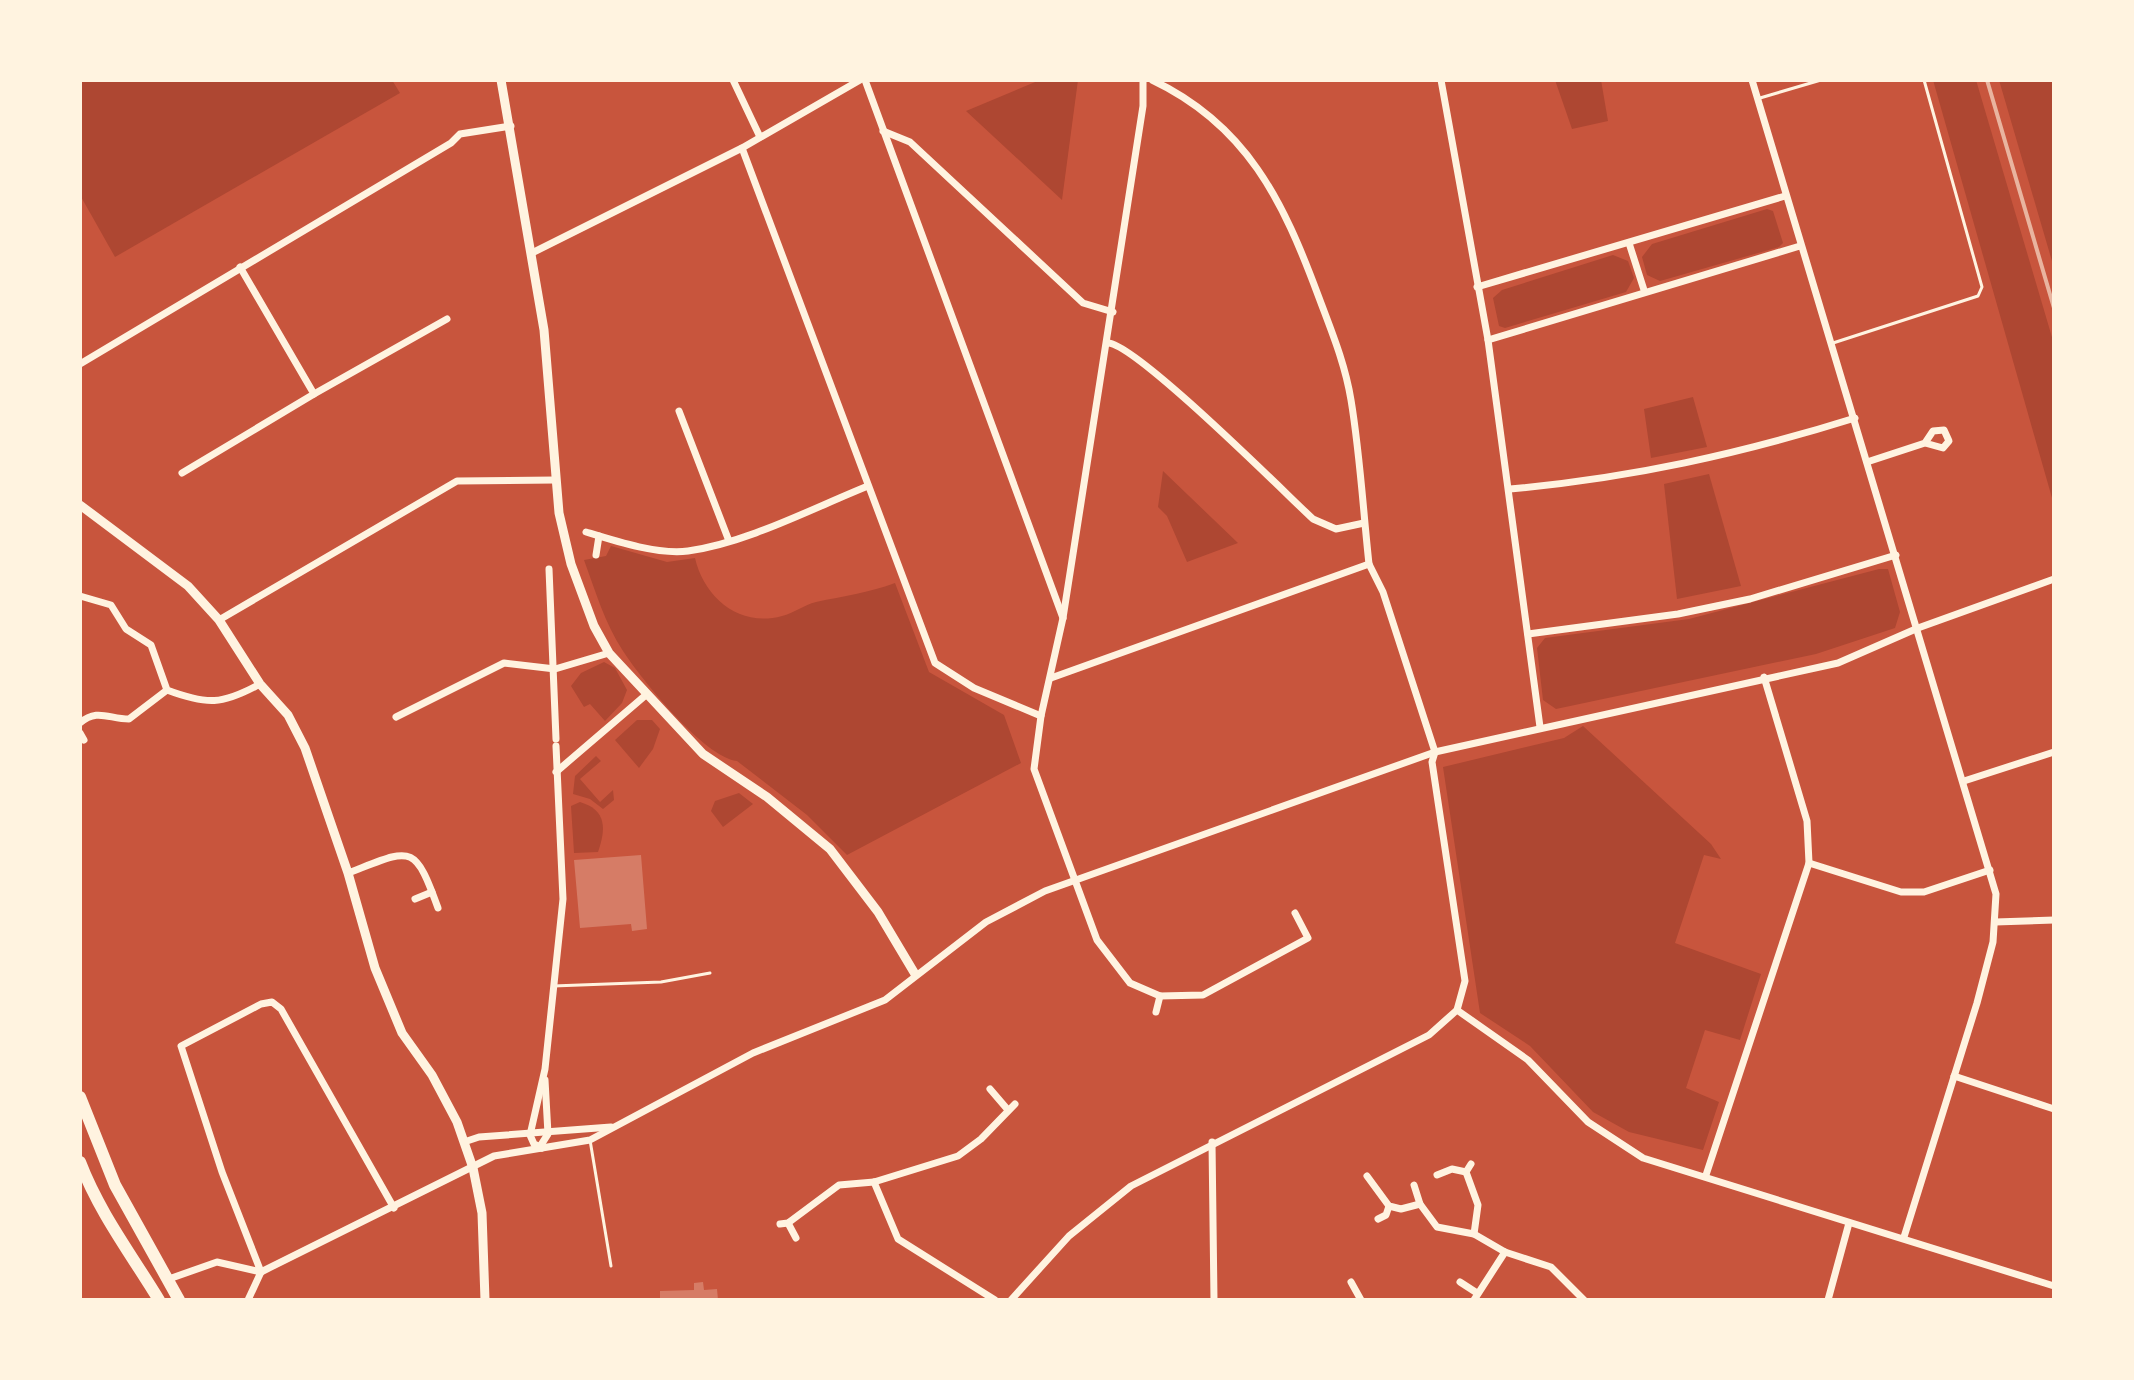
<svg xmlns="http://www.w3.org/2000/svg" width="2134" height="1380" font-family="'Asap Condensed',sans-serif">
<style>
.green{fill:#ae4732}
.building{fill:#d67c66}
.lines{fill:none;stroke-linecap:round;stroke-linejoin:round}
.service{stroke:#fff3e0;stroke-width:3}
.minor{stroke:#fff3e0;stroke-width:7}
.tertiary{stroke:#fff3e0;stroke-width:9}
.trunk{stroke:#fff3e0;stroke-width:12}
.rail{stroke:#e9b49f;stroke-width:4}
</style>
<rect width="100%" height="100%" fill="#c8553d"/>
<g class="green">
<polygon points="80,80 392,80 400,93 115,257 80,195"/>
<polygon points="1040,80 1078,80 1062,200 966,111"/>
<polygon points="1555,80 1601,80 1608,121 1572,129"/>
<polygon points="1933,80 1976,80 2054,344 2054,505"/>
<polygon points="1999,80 2054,80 2054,268"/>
<polygon points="1767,209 1773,211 1783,243 1779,247 1660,281 1647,275 1642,257 1652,244"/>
<polygon points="1613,255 1628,261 1634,278 1626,292 1505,328 1499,326 1493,298 1502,290"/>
<polygon points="1693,397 1707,447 1651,458 1644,409"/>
<polygon points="1163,471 1238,543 1187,562 1167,516 1158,507"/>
<polygon points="1709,474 1741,586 1677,599 1664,484"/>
<path d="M611,546L667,562L695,558C704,597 739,628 782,616C794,613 804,605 816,602C844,596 868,593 895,583L929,672L1004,715L1021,763L847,855L807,815L737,761C704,757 642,680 623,651C605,624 595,590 584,560L606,556Z"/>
<polygon points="1879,569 1888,569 1900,612 1895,628 1816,654 1556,709 1543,700 1537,648 1545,638 1689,619"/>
<polygon points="604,662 615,668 627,690 622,703 605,721 590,704 584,707 571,686 581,673"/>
<polygon points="637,720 652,720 660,729 653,749 639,768 615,740"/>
<polygon points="1583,726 1711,844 1721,859 1704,855 1675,943 1761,974 1740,1040 1705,1030 1686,1088 1719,1102 1703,1150 1629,1132 1593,1112 1530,1046 1480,1013 1443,767 1564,738"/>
<polygon points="596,756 601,761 580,779 600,802 613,790 614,800 603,809 590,799 573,794 575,776"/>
<polygon points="739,793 753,804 723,827 711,811 715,801"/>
<path d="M580,802C607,810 606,829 598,852L574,853L571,806Z"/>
</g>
<g class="building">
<polygon points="641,855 647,929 632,931 631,924 580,928 574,860"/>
<polygon points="703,1282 704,1290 717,1289 718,1300 660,1300 660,1291 694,1290 694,1283"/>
</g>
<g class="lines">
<g class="service">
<polyline points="1760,98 1821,80"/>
<polyline points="1833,343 1978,296 1982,287 1924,80"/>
<polyline points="553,986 661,982 710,973"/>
<polyline points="590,1140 611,1266"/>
</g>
<g class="minor">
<polyline points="733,80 760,137"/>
<polyline points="865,80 1063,618"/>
<polyline points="1143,80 1143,106 1063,618 1041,716 1034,769 1097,940 1130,983 1160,996 1203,995 1308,938 1295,913"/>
<polyline points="1441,80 1488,340 1540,727"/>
<polyline points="1752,80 1996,894 1993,942 1977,1003 1904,1237"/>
<polyline points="883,131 910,142 1083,303 1113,312"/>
<polyline points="742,148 935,663 974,688 1041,716"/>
<polyline points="1629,243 1644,290"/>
<polyline points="532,253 742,148 860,80"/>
<polyline points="1477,287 1785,196"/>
<polyline points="1488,340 1800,246"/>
<path d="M1108,343C1136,344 1283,491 1313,519L1336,529L1364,523"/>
<polyline points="80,364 451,143 460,134 511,126"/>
<polyline points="314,394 447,319"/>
<polyline points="679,411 729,541"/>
<polyline points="1867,462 1925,443 1933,431 1944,430 1949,441 1943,448 1925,443"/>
<polyline points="182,473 314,394 240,267"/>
<path d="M1510,489C1631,478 1740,454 1855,418"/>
<path d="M586,532C615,541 658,555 688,551C747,543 813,508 868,486"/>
<polyline points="596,555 599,536"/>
<polyline points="549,569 556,739"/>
<path d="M80,596L111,605L126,629L151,645L167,690C207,705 222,705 260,684"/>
<polyline points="219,620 457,481 555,480"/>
<polyline points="1528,634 1678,614 1750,599 1896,555"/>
<polyline points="1051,678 1369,564"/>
<polyline points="396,717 504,663 555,669 609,653"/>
<path d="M80,723C97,708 109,719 129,719L167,690"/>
<polyline points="80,733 84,740"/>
<polyline points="556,772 647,694"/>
<polyline points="1964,781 2054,752"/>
<polyline points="1809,863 1901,892 1924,892 1990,870"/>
<path d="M348,873C411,849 414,841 438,908"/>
<polyline points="415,899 432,892"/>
<polyline points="1995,922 2054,920"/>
<polyline points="1457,1010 1528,1060 1588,1122 1643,1158 2054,1286"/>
<polyline points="1156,1012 1160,996"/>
<polyline points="1954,1076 2054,1109"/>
<polyline points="990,1089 1008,1110"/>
<polyline points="464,1142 479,1137 611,1127"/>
<polyline points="1212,1142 1214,1300"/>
<polyline points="539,1148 548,1134 545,1080"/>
<polyline points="542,1148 534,1144 530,1135 545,1069 563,899 556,746"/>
<polyline points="1471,1164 1466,1172 1478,1205 1474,1234"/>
<polyline points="1437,1175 1452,1169 1466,1172"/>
<polyline points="1706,1175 1809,863 1807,821 1764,677"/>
<polyline points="1367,1176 1389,1206 1401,1209 1420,1204"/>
<polyline points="874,1182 898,1239 995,1300"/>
<polyline points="1414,1185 1420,1204 1437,1227 1474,1234 1505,1252 1551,1267 1584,1300"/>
<polyline points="1378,1219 1386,1215 1389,1206"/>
<polyline points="788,1223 796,1238"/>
<polyline points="780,1224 788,1223 839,1185 874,1182 958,1156 981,1139 1015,1104"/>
<polyline points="261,1272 222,1172 181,1046 261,1004 272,1002 281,1009 394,1208"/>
<polyline points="166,1280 217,1262 261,1272"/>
<polyline points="1351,1282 1361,1300"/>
<polyline points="1460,1282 1477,1293"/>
<polyline points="248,1300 261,1272 494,1156 590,1140 753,1053 885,1000 986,922 1045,891 1435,752 1838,663 1918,628 2054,579"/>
<path d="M1011,1300L1069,1236L1131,1186L1429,1035L1457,1010L1465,981L1432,762L1435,752L1383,592L1369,564C1363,509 1360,454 1351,400C1345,363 1331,330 1318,295C1283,201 1247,125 1152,80"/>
<polyline points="1474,1300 1505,1252"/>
<polyline points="1828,1300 1849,1223"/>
</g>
<g class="tertiary">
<polyline points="501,80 544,330 559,513 571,564 594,626 609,653 703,754 767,797 830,849 878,912 915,974"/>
<polyline points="80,505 188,586 219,620 260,684 288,715 305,748 348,873 375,968 402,1033 432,1075 457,1122 473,1168 482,1213 485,1300"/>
</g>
<g class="trunk">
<polyline points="80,1097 115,1185 179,1300"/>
<path d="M80,1162C99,1212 131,1254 159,1300"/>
</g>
<polyline class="rail" points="1987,80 2054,308"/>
</g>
<rect width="2134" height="1380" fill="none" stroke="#fff3e0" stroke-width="164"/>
</svg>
